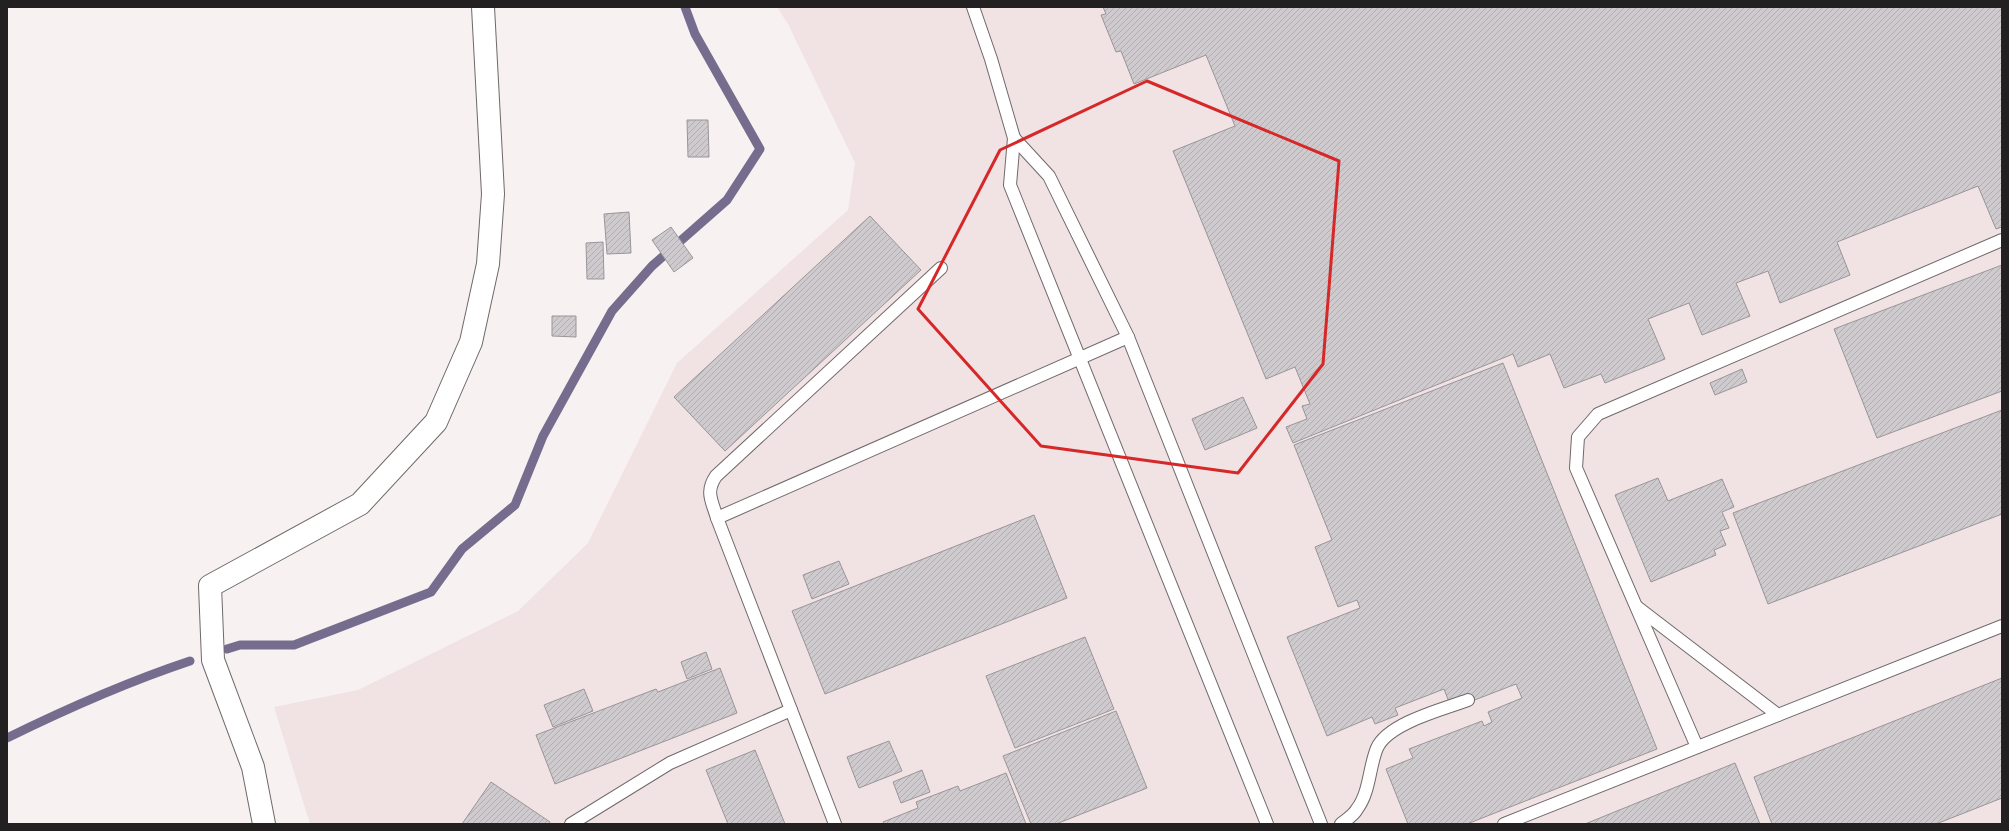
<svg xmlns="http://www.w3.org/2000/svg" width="2009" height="831" font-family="'Exo 2',sans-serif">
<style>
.built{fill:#f1e2e4}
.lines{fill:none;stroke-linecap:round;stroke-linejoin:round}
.stream{stroke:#766c8e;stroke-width:9}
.building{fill:url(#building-hatch);stroke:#999598}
.service-casing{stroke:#6f696a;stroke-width:14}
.minor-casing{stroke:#6f696a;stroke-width:24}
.service{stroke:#fff;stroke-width:12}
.minor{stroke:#fff;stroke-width:22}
.marked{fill:none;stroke:#d62828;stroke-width:3;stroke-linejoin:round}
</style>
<defs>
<pattern id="building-hatch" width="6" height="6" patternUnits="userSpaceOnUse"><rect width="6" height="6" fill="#cecacd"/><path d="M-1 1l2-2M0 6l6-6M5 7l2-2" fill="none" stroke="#b1adb0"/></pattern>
</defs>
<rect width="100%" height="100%" fill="#f8f1f2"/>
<polygon class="built" points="777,7 2002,7 2002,824 310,824 274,707 358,690 518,611 588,543 677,363 848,210 855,163 788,24"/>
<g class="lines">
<g class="stream">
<polyline points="227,649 240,645 294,645 431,592 462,549 515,505 543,436 612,311 652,266 727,200 760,149 695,34 685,7"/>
<path d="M7,738C66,709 127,682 190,661"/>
</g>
</g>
<g class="building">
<polygon points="1103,7 2002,7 2002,227 1996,229 1978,186 1837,242 1850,275 1780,303 1768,271 1736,283 1750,316 1702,335 1689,303 1648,319 1665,359 1605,383 1601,374 1564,388 1550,354 1518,367 1513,354 1293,443 1286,427 1307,419 1302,406 1310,404 1295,367 1266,379 1173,151 1235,126 1206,55 1134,84 1121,51 1116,52 1101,15 1106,14"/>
<polygon points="687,120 708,120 709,157 688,157"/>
<polygon points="629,212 631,253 607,254 604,214"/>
<polygon points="870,216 921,270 725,451 674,397"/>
<polygon points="671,227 693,258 674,272 652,240"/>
<polygon points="603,242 604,279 587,279 586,243"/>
<polygon points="2002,265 2002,391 1877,438 1834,329"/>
<polygon points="552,316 576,316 576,337 552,336"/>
<polygon points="1503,363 1657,749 1467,824 1408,824 1386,769 1413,758 1409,749 1482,721 1484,726 1492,722 1488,712 1522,698 1516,684 1472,701 1469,694 1449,702 1444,689 1395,708 1398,715 1375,724 1372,717 1327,736 1287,637 1360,608 1357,600 1338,607 1315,547 1332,540 1294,445"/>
<polygon points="1742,369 1747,382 1715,395 1710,383"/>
<polygon points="1243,397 1257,428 1205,450 1192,419"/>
<polygon points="2002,410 2002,514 1768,604 1733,513"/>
<polygon points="1658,478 1668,501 1722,479 1734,507 1722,512 1729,528 1720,531 1726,545 1714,550 1716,555 1651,582 1615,495"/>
<polygon points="1034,515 1067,598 825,694 792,611"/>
<polygon points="839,561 849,584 812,599 803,575"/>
<polygon points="1085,637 1114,709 1015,748 986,676"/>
<polygon points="706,652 712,669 687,679 681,662"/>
<polygon points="720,668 737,713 555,784 536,735 656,689 658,692"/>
<polygon points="2002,678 2002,798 1936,824 1772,824 1754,777"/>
<polygon points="584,689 593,711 553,727 544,705"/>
<polygon points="1116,711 1147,788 1056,824 1031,824 1003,756"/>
<polygon points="889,741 902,771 859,788 847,757"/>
<polygon points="755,750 785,824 728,824 706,770"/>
<polygon points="1735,763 1760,824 1585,824"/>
<polygon points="922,770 930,792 901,803 893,782"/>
<polygon points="1006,773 1026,824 884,824 883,822 918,808 916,802 958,786 960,791"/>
<polygon points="491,782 550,822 549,824 462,824"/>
</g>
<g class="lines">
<defs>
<g id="service">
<polyline points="973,7 991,59 1014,138 1010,185 1267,824"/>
<polyline points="1014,138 1049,176 1128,337 1321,824"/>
<polyline points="717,518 1128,337"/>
<polyline points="1637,607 1778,715"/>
<polyline points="1697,747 1576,468 1578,437 1598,414 2002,240"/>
<polyline points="571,824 670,763 791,710"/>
<path d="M835,824L717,518C712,501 705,492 716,476L941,268"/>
<path d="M1341,824C1346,820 1354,815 1357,809C1370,792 1369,767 1377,748C1388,723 1444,709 1468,700"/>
<polyline points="1504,824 2002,626"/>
</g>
<polyline id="minor" points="264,824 253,767 213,660 210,586 360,504 436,422 471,342 488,264 493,194 483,7"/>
</defs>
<use href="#service" class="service-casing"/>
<use href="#minor" class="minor-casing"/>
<use href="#service" class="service"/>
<use href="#minor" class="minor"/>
</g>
<path class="marked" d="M1147,81L1339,161L1323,364L1238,473L1041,446L918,309L1000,150Z"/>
<rect width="2009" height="831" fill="none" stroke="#222020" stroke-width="16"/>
</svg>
